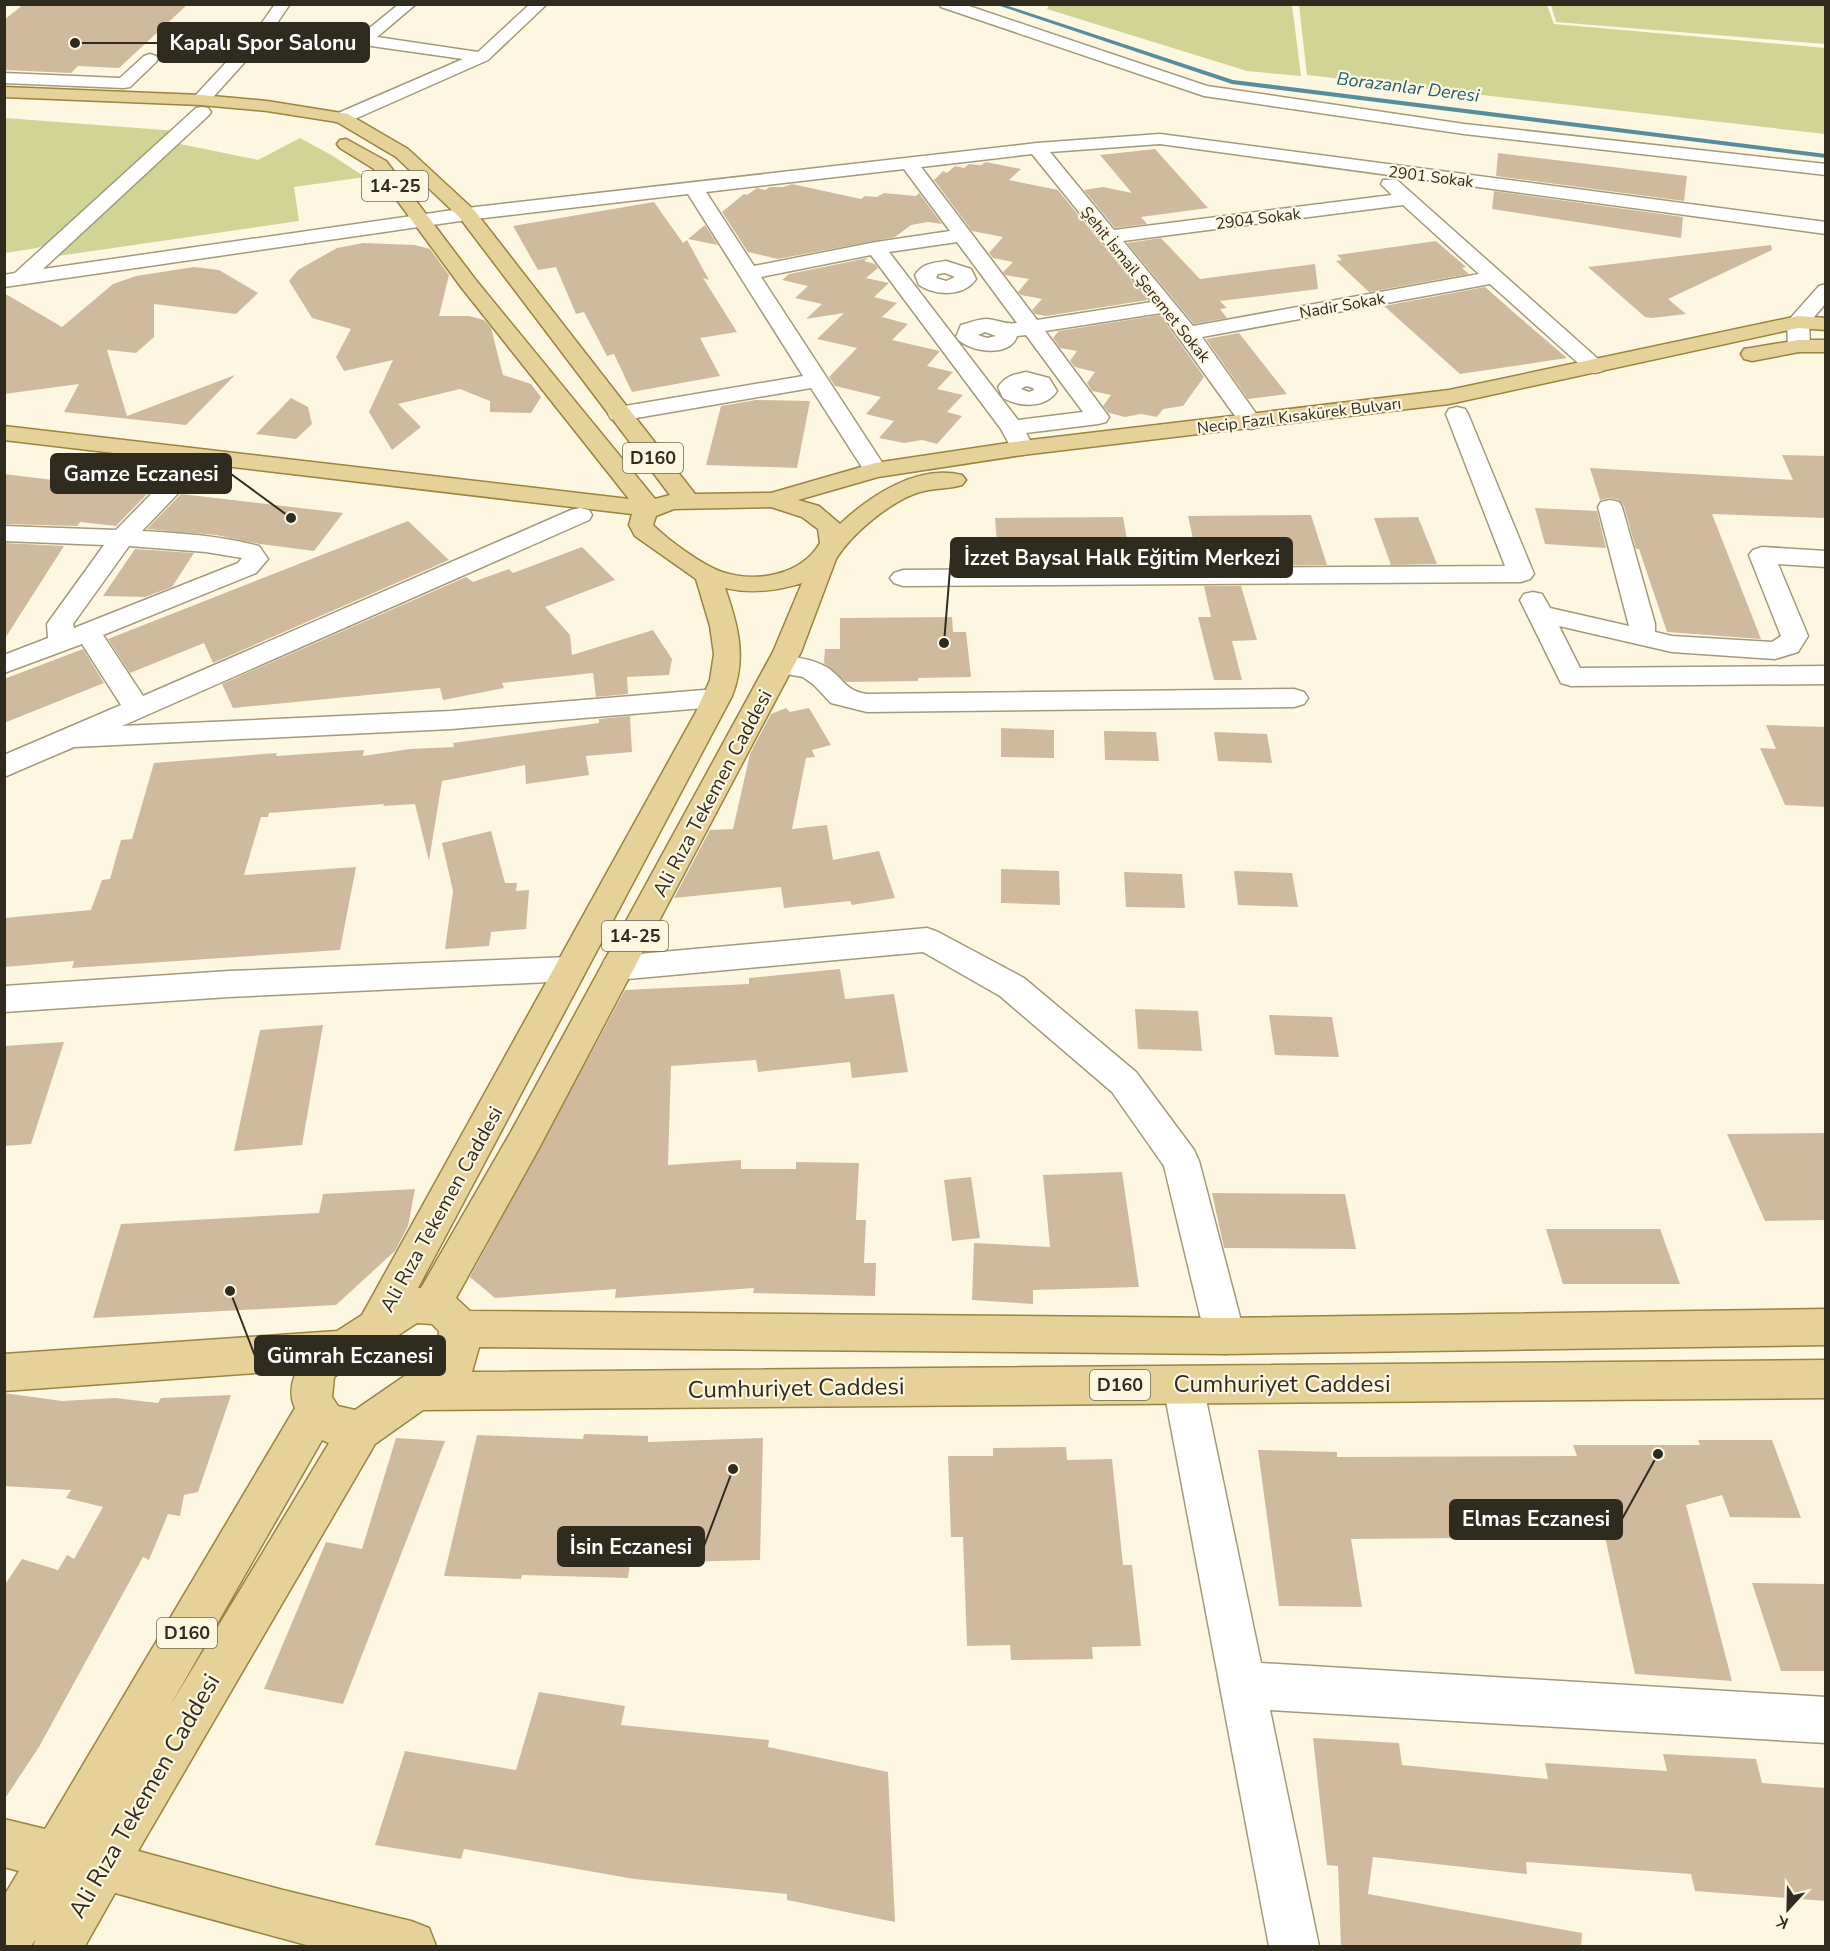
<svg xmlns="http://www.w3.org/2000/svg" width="1830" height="1951" font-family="'Nunito Sans',sans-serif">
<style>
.green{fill:#d0d494}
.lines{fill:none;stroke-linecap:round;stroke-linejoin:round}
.stream{fill:#588e9b;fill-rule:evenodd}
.building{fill:#d0ba9d}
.minor-casing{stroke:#a49a7a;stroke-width:3}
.major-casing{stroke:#9b8340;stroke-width:3}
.minor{fill:#fff;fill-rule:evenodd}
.major{fill:#e6d198;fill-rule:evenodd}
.labels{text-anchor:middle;stroke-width:4.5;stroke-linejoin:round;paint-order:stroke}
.far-street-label{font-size:16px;fill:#2f2b1e;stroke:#fdf7e2}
.far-water-label{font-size:18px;font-style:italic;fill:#1c5d6e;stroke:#fdf7e2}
.shield{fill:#fdf7e2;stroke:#6d6859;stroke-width:1.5}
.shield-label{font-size:18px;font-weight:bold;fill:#2f2b1e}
.street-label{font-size:20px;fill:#2f2b1e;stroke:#fdf7e2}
.near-street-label{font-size:24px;fill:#2f2b1e;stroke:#fdf7e2}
.leader{fill:none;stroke:#2f2b1e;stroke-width:2}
.callout-dot{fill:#2f2b1e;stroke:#fdf7e2;stroke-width:2}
.callout{fill:#2f2b1e;stroke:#2f2b1e;stroke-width:2}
.callout-label{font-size:21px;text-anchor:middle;font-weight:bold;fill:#fff}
</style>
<rect width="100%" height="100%" fill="#fdf7e2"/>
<g class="green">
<polygon points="1049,4 1292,5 1301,76 1247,71 1047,9"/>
<polygon points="1299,5 1547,5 1554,24 1825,48 1825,134 1307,75"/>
<polygon points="1551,5 1825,5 1825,44 1556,22"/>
<polygon points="5,118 177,131 52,242 37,248 5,253"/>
<polygon points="300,138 333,156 365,177 294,187 299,221 51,257 175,143 258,160"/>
</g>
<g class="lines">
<polygon class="stream" points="1002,4 1233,80 1826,154 1826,158 1232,84 994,4"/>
</g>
<g class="building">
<polygon points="24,4 188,4 119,68 78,66 71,73 4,70 4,20"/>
<polygon points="1155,149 1208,208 1141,217 1147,224 1115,228 1084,190 1103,187 1132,193 1100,155"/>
<polygon points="1498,153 1687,176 1684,201 1496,176"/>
<polygon points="986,162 1021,169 1009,180 1058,190 1148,300 1046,316 1035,314 1032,310 1042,299 1021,295 1018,292 1029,279 1005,275 1003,272 1013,262 993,258 989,253 1003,237 972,231 934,180 943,171 947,173 955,166 964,168 969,164 981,165"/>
<polygon points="792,184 861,199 865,196 877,197 884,193 916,196 919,193 942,224 928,222 911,225 895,237 778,259 748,252 722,212 744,194 747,195 757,188 765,190 770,187 783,187"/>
<polygon points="1494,191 1683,217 1681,238 1492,209"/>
<polygon points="654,202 683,243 687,240 709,280 703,278 737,332 700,338 720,376 632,392 614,354 607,356 584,312 576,314 556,267 538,270 513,226"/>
<polygon points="705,225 718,245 688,239"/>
<polygon points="1161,238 1200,279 1315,264 1318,289 1220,301 1227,308 1220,309 1227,318 1194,324 1127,243"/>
<polygon points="1436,241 1466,267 1462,268 1469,274 1369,292 1336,261 1342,260 1337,255"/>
<polygon points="363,243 415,245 430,249 449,275 439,316 469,316 484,320 491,328 503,375 531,384 541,397 531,413 490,412 490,401 460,389 398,404 421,427 392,450 369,412 393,360 344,371 336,357 351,329 312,318 289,281 298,270 337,248"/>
<polygon points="1771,245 1772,250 1668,299 1686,314 1652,318 1645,317 1588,267"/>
<polygon points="868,258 864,261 875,264 878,268 866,278 889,283 874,297 897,303 882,317 908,324 892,340 940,351 927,366 953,372 937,389 963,395 947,412 962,416 937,444 922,440 904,443 879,438 894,421 866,414 881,397 835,386 829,377 857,348 817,339 844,313 806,319 822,304 795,298 808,286 782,280 789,274"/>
<polygon points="194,267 219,270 258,293 236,314 154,304 154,337 136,353 107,350 127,416 235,375 186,425 64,412 79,384 4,394 4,293 62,327 113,284 136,276"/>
<polygon points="1485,287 1518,316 1567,358 1460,374 1384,306"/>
<polygon points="1160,315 1204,377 1183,406 1163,409 1157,417 1141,414 1125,417 1109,413 1103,406 1111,395 1092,391 1087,383 1095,372 1075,367 1070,361 1077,351 1060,348 1053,338 1059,331"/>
<polygon points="1239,333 1287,394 1248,399 1206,339"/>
<polygon points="291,398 308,407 312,424 296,439 256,434"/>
<polygon points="756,400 810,401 797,468 706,465 721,406"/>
<polygon points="1782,455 1826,456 1826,518 1712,514 1761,639 1667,632 1639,549 1636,549 1624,506 1619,500 1610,498 1600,500 1590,468 1793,480"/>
<polygon points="4,474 103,486 150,491 116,526 80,522 77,526 4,524"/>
<polygon points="181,494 343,513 314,551 260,544 216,535 147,529"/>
<polygon points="1535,508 1597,511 1606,548 1545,544"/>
<polygon points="1311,515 1327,565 1199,566 1188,516"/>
<polygon points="1123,517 1132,566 1095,566 1094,553 1049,555 1049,567 999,567 995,518"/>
<polygon points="1418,517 1437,564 1391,565 1374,518"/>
<polygon points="408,521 449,560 213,663 204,643 130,673 108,639"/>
<polygon points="4,543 64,546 4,640"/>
<polygon points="582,547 615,580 545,607 570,635 572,655 653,630 672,659 669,675 627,677 628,694 596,697 593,673 502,683 504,688 443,700 440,688 233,708 222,684 466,577 473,582 509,569 513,573"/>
<polygon points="135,549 194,553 172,587 145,597 103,596"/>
<polygon points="1204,586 1241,586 1257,640 1232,641 1242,680 1214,680 1198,617 1211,617"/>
<polygon points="952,617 953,632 966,632 971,677 918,678 918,681 846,682 824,663 825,649 840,649 840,618"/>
<polygon points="83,649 104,683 4,723 4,679"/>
<polygon points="786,708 790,712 809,708 831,745 812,750 815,757 806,758 792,829 827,825 833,860 879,851 895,898 852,905 850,901 784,908 781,887 674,898 710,830 733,829 750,754 771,714"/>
<polygon points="630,716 632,752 586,756 589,775 526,784 525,765 442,781 429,861 415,804 383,806 384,804 269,813 268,817 261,817 244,875 356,867 340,950 72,968 74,961 4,967 4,918 91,910 102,880 110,879 121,840 132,839 154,763 277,753 276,756 364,750 363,756 410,749 454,747 453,743 599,723 599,719"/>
<polygon points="1766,725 1826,727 1826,807 1785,805 1760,748 1776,749"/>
<polygon points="1001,728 1054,730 1054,758 1001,757"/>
<polygon points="1104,731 1156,732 1159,761 1105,760"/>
<polygon points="1214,732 1267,734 1272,763 1218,761"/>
<polygon points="491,831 505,883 517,883 516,891 529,890 526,929 491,932 489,946 445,949 453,891 442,843"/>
<polygon points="1001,869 1059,871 1060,905 1001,903"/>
<polygon points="1234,871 1292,873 1298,907 1238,905"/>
<polygon points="1124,872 1182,874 1185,908 1126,907"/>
<polygon points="840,969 845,999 894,994 908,1072 852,1078 850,1062 758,1072 756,1060 671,1066 668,1165 741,1160 741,1169 796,1169 796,1162 859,1163 856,1220 866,1220 864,1263 876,1263 875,1296 753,1293 754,1288 615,1298 616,1289 495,1298 470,1277 625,990 749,984 749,978"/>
<polygon points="1135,1009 1198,1011 1202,1051 1138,1049"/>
<polygon points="1269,1015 1332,1017 1339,1057 1275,1055"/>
<polygon points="323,1025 302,1145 234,1151 260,1030"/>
<polygon points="64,1042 31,1144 4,1146 4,1046"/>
<polygon points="1826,1133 1826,1220 1765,1221 1727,1134"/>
<polygon points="1122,1172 1139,1287 1033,1290 1033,1304 972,1300 974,1243 1050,1247 1043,1175"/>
<polygon points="971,1177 980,1238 952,1241 944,1180"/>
<polygon points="415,1189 408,1226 395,1251 336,1305 93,1318 121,1224 319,1213 323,1194"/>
<polygon points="1212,1193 1345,1194 1356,1249 1224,1248"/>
<polygon points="1546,1229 1660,1229 1680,1284 1563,1284"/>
<polygon points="4,1393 62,1401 115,1398 158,1403 161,1398 231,1395 198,1492 184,1495 180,1516 168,1514 149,1560 143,1557 39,1747 4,1800 4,1586 22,1559 58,1570 67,1555 74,1559 103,1507 66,1498 71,1490 4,1486"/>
<polygon points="584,1434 648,1436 648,1442 763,1438 760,1560 630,1563 628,1578 522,1575 521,1579 444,1576 477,1435 583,1439"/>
<polygon points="396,1438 445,1441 343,1704 264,1689 326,1542 362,1549"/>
<polygon points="1698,1440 1772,1440 1801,1518 1730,1517 1722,1495 1686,1505 1732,1681 1635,1674 1605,1537 1351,1539 1362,1607 1279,1606 1258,1450 1337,1452 1337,1457 1577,1456 1573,1445 1700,1445"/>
<polygon points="1066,1447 1067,1460 1112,1459 1123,1565 1132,1565 1141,1646 1092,1647 1093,1659 1011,1660 1010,1645 967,1646 963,1537 951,1537 948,1456 993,1456 993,1448"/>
<polygon points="1752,1583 1826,1584 1826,1671 1781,1671"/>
<polygon points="539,1692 625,1706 621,1725 769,1740 768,1747 888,1772 895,1922 787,1900 787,1894 634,1879 464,1849 461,1859 375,1845 405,1751 516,1770"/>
<polygon points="1313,1738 1399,1743 1402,1765 1548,1779 1545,1763 1667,1771 1663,1754 1756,1759 1762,1783 1826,1788 1826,1901 1695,1891 1691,1874 1526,1862 1527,1874 1373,1857 1368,1894 1582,1933 1581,1947 1341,1947 1338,1866 1327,1865"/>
</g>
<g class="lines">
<defs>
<g id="minor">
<polygon points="275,4 290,4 275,26 361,35 399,4 416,4 377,37 478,52 530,4 547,4 488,60 348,122 336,122 333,118 336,114 463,59 364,45 269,35 207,104 195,104 192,100 195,96 259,27"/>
<polygon points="939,4 963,4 1207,86 1464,124 1826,164 1826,175 1464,134 1204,96 941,7"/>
<polygon points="150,54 156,56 158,59 156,62 130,87 124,88 4,83 4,73 120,78 144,56"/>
<path d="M202,107L208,108L211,112L208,116L43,269L467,208L1037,143L1160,134L1826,222V234L1160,144L1050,152L1114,230L1392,195L1381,184L1383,180H1397L1606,366L1603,371L1595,373L1587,371L1490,284L1202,337L1262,422L1259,427L1251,429L1243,427L1161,313L1045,331L1109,417L1106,422L1098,424L1026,433L1034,448L1030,453L1022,455L1014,453L1001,429L871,255L761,277L887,470L883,475L875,477L867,475L811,388L619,421L611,419L608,414L611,409L619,407L803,376L688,194L467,220L4,287V275L15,273L196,108ZM1032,154L1152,302L1037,320L921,167ZM904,169L950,231L876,242L754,266L706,192ZM1403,205L1479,274L1193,326L1123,241ZM957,242L1017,323C1007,325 998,320 987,319C978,319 969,323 961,325L956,337C968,353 1011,358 1017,336L1026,335L1083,412L1018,420L889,252ZM985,332L996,336L987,338L978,335Z"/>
<path d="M946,261L971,269L976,279C964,297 936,296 919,285L915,275C923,263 933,263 946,261ZM945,273L955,277L946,281L936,278L938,274Z"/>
<polygon points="1826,284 1826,303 1809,323 1810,346 1807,351 1799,352 1791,351 1788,346 1787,322 1819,286"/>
<path d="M1026,372L1049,378L1057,391C1045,409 1020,407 1003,398L998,387C1006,376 1013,375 1026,372ZM1026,386L1033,388L1034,390L1029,392L1021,389Z"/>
<polygon points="1457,407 1465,409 1468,414 1534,574 1530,579 1521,582 903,586 894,583 890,578 894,573 903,570 1505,566 1446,414 1449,409"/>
<path d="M200,450L208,452L212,457L208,462L142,531C181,533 221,536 259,546L268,559L256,573L103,635L143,696L571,510L580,508L589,510L592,515L589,520L122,726L451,711L716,689L726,692L730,698L726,704L716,707L451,729L74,747L4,777V755L121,705L82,644L4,673V655L48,638L47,624L104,545L4,541V526L116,530L192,452ZM129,546L206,552L242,558L238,563L74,628L73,624Z"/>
<polygon points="1610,500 1619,502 1622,507 1655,624 1655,632 1672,636 1772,642 1781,636 1749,555 1753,550 1762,547 1826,551 1826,567 1778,564 1808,636 1798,652 1775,659 1672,652 1559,626 1580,668 1826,666 1826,684 1571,686 1561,683 1520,600 1524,594 1533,592 1542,594 1550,608 1629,626 1598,507 1601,502"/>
<path d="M780,656C796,657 814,659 828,668C844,679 845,691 867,694L1294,689L1304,692L1308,698L1304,704L1294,707L867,712L831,703L814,685L803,677L770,671L766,665L770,659Z"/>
<polygon points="927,928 938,932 1024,978 1136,1072 1194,1150 1199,1161 1245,1336 1239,1349 1225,1354 1211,1349 1205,1336 1164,1166 1112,1092 1000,996 923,952 617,980 605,977 601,968 605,959 617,956"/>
<polygon points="570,957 582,960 586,969 582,978 570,981 229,997 4,1012 4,986 229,971"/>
<polygon points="1183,1366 1197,1372 1203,1385 1261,1663 1826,1697 1826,1743 1270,1710 1319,1946 1269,1946 1163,1385 1169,1372"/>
</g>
<g id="major">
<path d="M4,87L201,95L267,101L348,114L408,149L474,210L695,494L771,493L875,463L1022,441L1449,390L1798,316L1826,318V330L1798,328L1449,404L1022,455L878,477L798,500L819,506L840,524C871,495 918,464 962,475L966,480L962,485C949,489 934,488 920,492C892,500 851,534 836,559L801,652L538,1150L456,1298L470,1311L1225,1318L1826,1309V1345L1225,1354L479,1347L472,1372L1826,1360V1398L423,1410L375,1444L138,1851L283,1890L411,1921L429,1928L436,1946H310L115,1893L85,1946H33L36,1939L31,1946H4V1896L19,1871L4,1867V1819L45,1829L295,1408C289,1395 291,1383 297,1370L4,1391V1354L337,1331L362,1315L696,712L710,680L714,654L710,626L696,579L635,536L629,525L632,514L4,440V426L629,499L461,287L374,169L340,148L337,144L340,140L346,139L386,161L475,279L655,499L670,495L460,218L396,157L337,122L267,111L201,105L4,97ZM771,507L802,517L818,529L820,543C801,576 755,583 722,572C702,565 668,540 653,525L656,516L674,509ZM802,583L773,652L512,1130L421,1288H418L732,696C747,658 738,625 725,588C752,594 776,591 802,583ZM417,1323L432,1324L439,1331L438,1353L355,1410L338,1406L332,1397L334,1377ZM322,1440L329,1443L170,1706Z"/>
<polygon points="1799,340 1826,340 1826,352 1799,352 1752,361 1744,359 1741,354 1744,349"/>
</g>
</defs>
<use href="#minor" class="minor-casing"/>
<use href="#major" class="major-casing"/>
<use href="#minor" class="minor"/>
<use href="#major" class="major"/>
</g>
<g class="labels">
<g class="far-street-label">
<text transform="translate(1431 176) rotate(7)" y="6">2901 Sokak</text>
<text transform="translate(1258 218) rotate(-7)" y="6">2904 Sokak</text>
<text transform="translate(1146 284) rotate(51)" y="6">Şehit İsmail Şeremet Sokak</text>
<text transform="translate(1342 305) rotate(-10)" y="6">Nadir Sokak</text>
<text transform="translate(1299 415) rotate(-7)" y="6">Necip Fazıl Kısakürek Bulvarı</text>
</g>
<g class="far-water-label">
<text transform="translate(1408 87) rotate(7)" y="6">Borazanlar Deresi</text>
</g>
<g class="shield">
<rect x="362" y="171" width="66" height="30" rx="4.5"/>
<rect x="623" y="443" width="60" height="30" rx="4.5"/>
<rect x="602" y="921" width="66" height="30" rx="4.5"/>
<rect x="1090" y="1370" width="60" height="30" rx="4.5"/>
<rect x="157" y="1618" width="60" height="30" rx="4.5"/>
</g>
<g class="shield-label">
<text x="395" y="192">14-25</text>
<text x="653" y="464">D160</text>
<text x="635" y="942">14-25</text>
<text x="1120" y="1391">D160</text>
<text x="187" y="1639">D160</text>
</g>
<g class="street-label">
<text transform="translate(712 793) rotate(-62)" y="7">Ali Rıza Tekemen Caddesi</text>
<text transform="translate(441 1209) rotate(-61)" y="7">Ali Rıza Tekemen Caddesi</text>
</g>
<g class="near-street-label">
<text x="1282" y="1392">Cumhuriyet Caddesi</text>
<text transform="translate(796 1388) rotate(-1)" y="8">Cumhuriyet Caddesi</text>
<text transform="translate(144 1796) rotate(-60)" y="8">Ali Rıza Tekemen Caddesi</text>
</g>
</g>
<path class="leader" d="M75 43L158 43M291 518L231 474M944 643L951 557M230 1291L255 1356M1658 1454L1622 1519M733 1469L704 1546"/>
<g class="callout-dot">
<circle cx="75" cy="43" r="6"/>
<circle cx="291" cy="518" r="6"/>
<circle cx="944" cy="643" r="6"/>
<circle cx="230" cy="1291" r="6"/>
<circle cx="1658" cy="1454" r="6"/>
<circle cx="733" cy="1469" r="6"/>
</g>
<g class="callout">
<rect x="158" y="23" width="211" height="39" rx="6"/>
<rect x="51" y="454" width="180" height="39" rx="6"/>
<rect x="951" y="538" width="341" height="39" rx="6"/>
<rect x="255" y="1336" width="190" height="39" rx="6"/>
<rect x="1450" y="1500" width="172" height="39" rx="6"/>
<rect x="558" y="1527" width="146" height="39" rx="6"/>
</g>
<g class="callout-label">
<text x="263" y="50">Kapalı Spor Salonu</text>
<text x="141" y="481">Gamze Eczanesi</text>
<text x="1122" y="565">İzzet Baysal Halk Eğitim Merkezi</text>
<text x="350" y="1363">Gümrah Eczanesi</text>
<text x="1536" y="1526">Elmas Eczanesi</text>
<text x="631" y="1554">İsin Eczanesi</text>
</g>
<rect width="1830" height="1951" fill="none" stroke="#2f2b1e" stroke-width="12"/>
<g transform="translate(1788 1909) rotate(202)" stroke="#fdf7e2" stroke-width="4.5" paint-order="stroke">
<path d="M0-4.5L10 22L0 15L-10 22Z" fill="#2f2b1e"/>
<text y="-9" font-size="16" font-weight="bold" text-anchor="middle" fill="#2f2b1e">K</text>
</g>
</svg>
